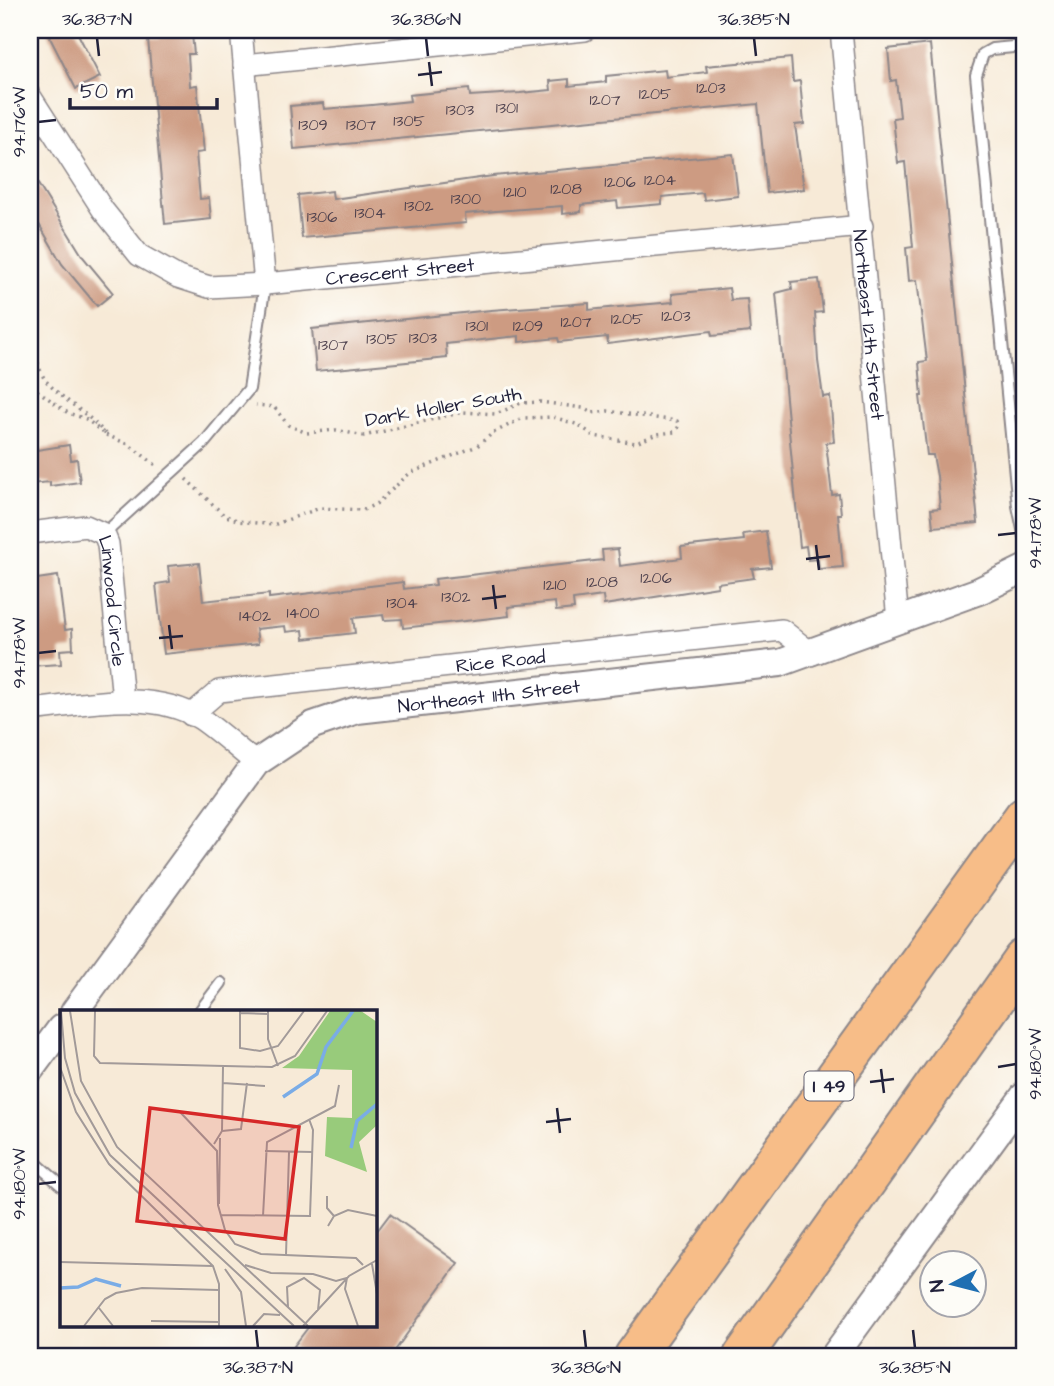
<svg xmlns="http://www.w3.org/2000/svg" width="1054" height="1386" font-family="'Architects Daughter',sans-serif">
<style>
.building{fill:#cd9b82}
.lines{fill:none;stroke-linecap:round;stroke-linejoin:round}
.service-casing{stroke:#8c8689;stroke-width:14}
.minor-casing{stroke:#8c8689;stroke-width:24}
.tertiary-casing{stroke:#8c8689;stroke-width:30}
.motorway-casing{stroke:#8c8689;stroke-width:42}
.path{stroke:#8c8689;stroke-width:3.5;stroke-dasharray:2 5;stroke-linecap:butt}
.service{stroke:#fff;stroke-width:10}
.minor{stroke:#fff;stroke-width:21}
.tertiary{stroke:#fff;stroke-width:26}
.motorway{stroke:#f7bd88;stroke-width:38}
.ticks{fill:none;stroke:#22223b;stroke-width:2.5}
.labels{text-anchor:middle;stroke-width:6;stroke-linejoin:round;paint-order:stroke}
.number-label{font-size:16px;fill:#4d404d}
.shield{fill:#fdfcf7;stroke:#646373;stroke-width:2}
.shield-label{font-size:18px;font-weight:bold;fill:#22223b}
.street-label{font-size:19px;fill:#22223b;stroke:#fdfcf7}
.inset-river{fill:none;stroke:#7aace6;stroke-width:3.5}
.inset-road{fill:none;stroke:#a29a99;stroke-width:2}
.view{fill:#d62828;fill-opacity:0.15;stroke:#d62828;stroke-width:3.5}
.inset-edge{fill:none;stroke:#22223b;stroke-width:3.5}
.neatline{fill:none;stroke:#22223b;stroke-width:2.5}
.ticks-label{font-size:18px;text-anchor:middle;fill:#22223b}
</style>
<rect width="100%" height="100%" fill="#fdfcf7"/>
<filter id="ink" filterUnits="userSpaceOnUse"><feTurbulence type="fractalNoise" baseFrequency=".0143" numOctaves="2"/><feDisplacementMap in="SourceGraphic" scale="14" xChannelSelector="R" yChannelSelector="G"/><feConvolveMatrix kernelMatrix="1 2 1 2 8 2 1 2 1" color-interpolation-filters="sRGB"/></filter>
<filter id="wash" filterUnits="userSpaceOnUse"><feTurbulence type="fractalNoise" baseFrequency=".00686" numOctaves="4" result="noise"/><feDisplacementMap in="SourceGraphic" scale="28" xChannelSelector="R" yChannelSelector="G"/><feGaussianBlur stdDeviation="1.57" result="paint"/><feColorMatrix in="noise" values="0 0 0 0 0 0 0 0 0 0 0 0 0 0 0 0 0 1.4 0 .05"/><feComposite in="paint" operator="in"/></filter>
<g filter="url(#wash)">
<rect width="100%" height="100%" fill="#f7ead7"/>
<g id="blocks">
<g class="building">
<polygon points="46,30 76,30 100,77 76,89"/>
<polygon points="192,35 194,54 188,54 190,86 197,85 204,152 196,153 200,199 209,198 211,219 165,224 148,39"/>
<polygon points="930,44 978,523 933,527 931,509 940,508 937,476 933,455 927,455 920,396 922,396 919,362 927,361 917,280 909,281 906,248 913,247 908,194 905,162 898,163 893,118 900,117 896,80 891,81 888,49"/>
<polygon points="791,58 793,82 800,81 804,124 795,125 804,189 767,193 758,104 294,149 290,106 323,103 324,109 372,105 410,101 409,95 469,89 470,96 520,93 551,90 550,81 569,79 569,86 606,82 606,76 665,70 666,77 707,72 706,66"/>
<polygon points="733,154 738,196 704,200 703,193 662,197 662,204 618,208 617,201 581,205 581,212 562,214 562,206 496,211 465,214 466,223 302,238 298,195 332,191 333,199 493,176"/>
<polygon points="30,171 83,257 113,293 97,306 62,264 36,219 30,223"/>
<polygon points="819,279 823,312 815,313 818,361 823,397 830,396 834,442 826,443 832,495 839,494 841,514 838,514 843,567 819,569 818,559 808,560 806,546 800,547 776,293 792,289 791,282"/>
<polygon points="729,288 731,300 747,299 750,332 712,336 711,331 608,344 607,337 559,342 558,338 519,342 519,336 446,344 447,358 316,371 312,329 491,310 589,303 589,310 639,305 673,302 672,294"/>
<polygon points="69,445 71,460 77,459 80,482 50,486 50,482 30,484 30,451"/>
<polygon points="766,531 771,567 752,569 754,578 717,583 718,587 604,605 603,596 573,600 574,609 556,611 555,602 508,607 509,616 403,628 402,619 384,620 383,615 353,618 355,633 304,639 303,630 286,632 285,626 256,629 258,644 164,654 156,584 170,582 168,566 199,563 203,601 269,594 269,598 403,582 404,589 436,585 435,579 603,560 602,550 618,549 620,566 682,558 681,547 744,540 743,534"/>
<polygon points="58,576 65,630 72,629 73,649 60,650 61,664 30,666 30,580"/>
<polygon points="390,1214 458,1263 391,1356 307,1356 294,1346 310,1325 374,1325 374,1235"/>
</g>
</g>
</g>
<g filter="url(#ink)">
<use href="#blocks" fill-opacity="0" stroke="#8c8689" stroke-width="2"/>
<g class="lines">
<defs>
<g id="service">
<polyline points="1024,46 992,49 983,54 976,75 1018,506 1024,534"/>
<polyline points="104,534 204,443 249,389 265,284"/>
<polyline points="199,1012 221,983"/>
<polyline points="30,1158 61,1185"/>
</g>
<g id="minor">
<polyline points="241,30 265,284"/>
<path id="s1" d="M841,30L898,620"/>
<polyline points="244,65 585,30"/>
<path id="s2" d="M30,96L103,210L139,255L178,277L209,287L265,284L862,226"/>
<path id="s3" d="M30,533L86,526L104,534L108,544L123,700"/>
<path d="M30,710C84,705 151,688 201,719C220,732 238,749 256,763"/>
<path id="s4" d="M191,715L219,691L782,630L812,654"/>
</g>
<g id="tertiary">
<path id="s5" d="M74,1012L256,763L313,725L357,710L780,663L979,591L1024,569"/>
<polyline points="30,1070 61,1028"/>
<polyline points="834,1356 1024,1096"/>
</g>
<g id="motorway">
<polyline points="634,1356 1024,816"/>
<polyline points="743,1356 1024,959"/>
</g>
</defs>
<use href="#service" class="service-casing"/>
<use href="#minor" class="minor-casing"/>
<use href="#tertiary" class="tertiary-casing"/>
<use href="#motorway" class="motorway-casing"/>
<g class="path">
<path d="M30,343C38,356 38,373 48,383C66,403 89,413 106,435L86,419L68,413L30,385"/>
<polyline points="106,435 128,444 157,466"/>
<polyline points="186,479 224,515 239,521 273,525 320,508 363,510 376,504 410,473 477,446 493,433 523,418 553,417 579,425 594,436 636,443 657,434 675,432 679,426 677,421 608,411 592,413 583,408 541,402 521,403 496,414 463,412 364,436 336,430 307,433 288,425 274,407 256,405"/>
</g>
<use href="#service" class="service"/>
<use href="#minor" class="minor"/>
<use href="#tertiary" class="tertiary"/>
<use href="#motorway" class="motorway"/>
</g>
</g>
<path class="ticks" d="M97,38L99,56M426,38L428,56M754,38L756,56M429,62L432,86M418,75L442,72M38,122L56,120M998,535L1016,533M816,545L819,570M806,559L830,556M493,585L496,609M482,599L506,596M169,625L172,649M159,638L183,636M38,653L56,651M998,1067L1016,1064M881,1069L884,1093M870,1082L894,1079M557,1108L560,1133M546,1122L571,1119M38,1184L56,1182M256,1330L258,1348M584,1330L586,1348M913,1330L915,1348"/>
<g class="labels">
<g class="number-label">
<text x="711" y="93">1203</text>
<text x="655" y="99">1205</text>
<text x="605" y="105">1207</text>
<text x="507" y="113">1301</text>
<text x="460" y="115">1303</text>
<text x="409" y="126">1305</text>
<text x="313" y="130">1309</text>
<text x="361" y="130">1307</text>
<text x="660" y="185">1204</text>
<text x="620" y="187">1206</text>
<text x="566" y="194">1208</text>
<text x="515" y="197">1210</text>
<text x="466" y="204">1300</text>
<text x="419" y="211">1302</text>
<text x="370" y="218">1304</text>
<text x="322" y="222">1306</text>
<text x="676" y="321">1203</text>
<text x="627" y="324">1205</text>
<text x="576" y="327">1207</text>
<text x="477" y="331">1301</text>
<text x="528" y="331">1209</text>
<text x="423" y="343">1303</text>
<text x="382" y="344">1305</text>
<text x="333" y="350">1307</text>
<text x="656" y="583">1206</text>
<text x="602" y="587">1208</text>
<text x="555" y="590">1210</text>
<text x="456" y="602">1302</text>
<text x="402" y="608">1304</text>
<text x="303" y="618">1400</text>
<text x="255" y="621">1402</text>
</g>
<rect class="shield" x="804.5" y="1071.5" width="49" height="29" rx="5"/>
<g class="shield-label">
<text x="829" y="1092">I 49</text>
</g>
<g class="street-label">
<text dy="7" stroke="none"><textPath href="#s2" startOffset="462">Crescent Street</textPath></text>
<text dy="7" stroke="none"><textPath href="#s1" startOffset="296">Northeast 12th Street</textPath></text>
<text transform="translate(443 406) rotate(-10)" y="7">Dark Holler South</text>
<text dy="7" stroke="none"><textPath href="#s3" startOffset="144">Linwood Circle</textPath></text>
<text dy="7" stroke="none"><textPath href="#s4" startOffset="320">Rice Road</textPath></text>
<text dy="7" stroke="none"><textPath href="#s5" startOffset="556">Northeast 11th Street</textPath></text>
</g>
</g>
<g transform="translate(60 1010)">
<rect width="317" height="317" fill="#f7ead7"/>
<path d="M270,1H301L317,12V115L299,132L307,162L265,146L267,107L292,108V60L222,58L239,46Z" fill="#98cb7b"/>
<path class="inset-river" d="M223,87L257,64L266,37L293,1M291,138L297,111L317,94M0,278L18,277L36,269L61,276"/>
<path class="inset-road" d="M1,1L5,48L15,83L50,145L234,316M10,1L21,71L57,137L248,316M35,1L34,46L40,53L212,57L235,46L267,1M180,1V38L200,41L218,36L244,1M208,1V29L218,56M180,3L208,4M0,57L16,102L49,154L153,256L159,274V316M163,73L205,76M119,101L157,141L158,195L165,220L175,234L201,244L296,248L303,255M162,121L181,119L187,73M154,134L162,121L163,57M205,141L253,142M267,186V198L274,206M159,194L160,128M161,205L250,206L253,120L249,109M203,206L207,132L275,96L279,75M268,216L274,206L288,200L317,206M226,245L229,142M0,252L153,256M312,254L317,284M185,255L211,263L253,264L276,271L287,268L285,279L298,316M165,259L181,282L186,316M228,297L227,277L244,268L260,280L258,300M39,298L53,316M91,311L159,312M24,316L45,289L56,283L82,278L159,280M193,316L204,304L220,305M243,316L289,266L317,250"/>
<path class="view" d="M90,98L239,117L225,229L77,211Z"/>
<rect width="317" height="317" class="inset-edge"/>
</g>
<rect width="1054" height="1386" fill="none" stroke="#fdfcf7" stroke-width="77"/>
<g transform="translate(953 1284) rotate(263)"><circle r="33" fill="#fdfcf7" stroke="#a5a5ac" stroke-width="2"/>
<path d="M0-5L12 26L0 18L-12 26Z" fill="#1f6fb2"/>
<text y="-10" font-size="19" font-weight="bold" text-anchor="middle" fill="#22223b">N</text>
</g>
<path d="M70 98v10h147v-10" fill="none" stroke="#22223b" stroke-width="3.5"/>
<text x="80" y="98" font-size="21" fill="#22223b" stroke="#fdfcf7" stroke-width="5" paint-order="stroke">50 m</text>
<rect x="38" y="38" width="978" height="1310" class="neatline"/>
<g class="ticks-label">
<text x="97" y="25">36.387°N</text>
<text x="426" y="25">36.386°N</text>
<text x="754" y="25">36.385°N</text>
<text transform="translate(19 122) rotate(-90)" y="6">94.176°W</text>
<text transform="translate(1035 533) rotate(-90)" y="6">94.178°W</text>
<text transform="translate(19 653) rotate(-90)" y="6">94.178°W</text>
<text transform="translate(1035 1064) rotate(-90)" y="6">94.180°W</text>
<text transform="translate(19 1184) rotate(-90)" y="6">94.180°W</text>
<text x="258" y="1373">36.387°N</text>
<text x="586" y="1373">36.386°N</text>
<text x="915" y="1373">36.385°N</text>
</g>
</svg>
